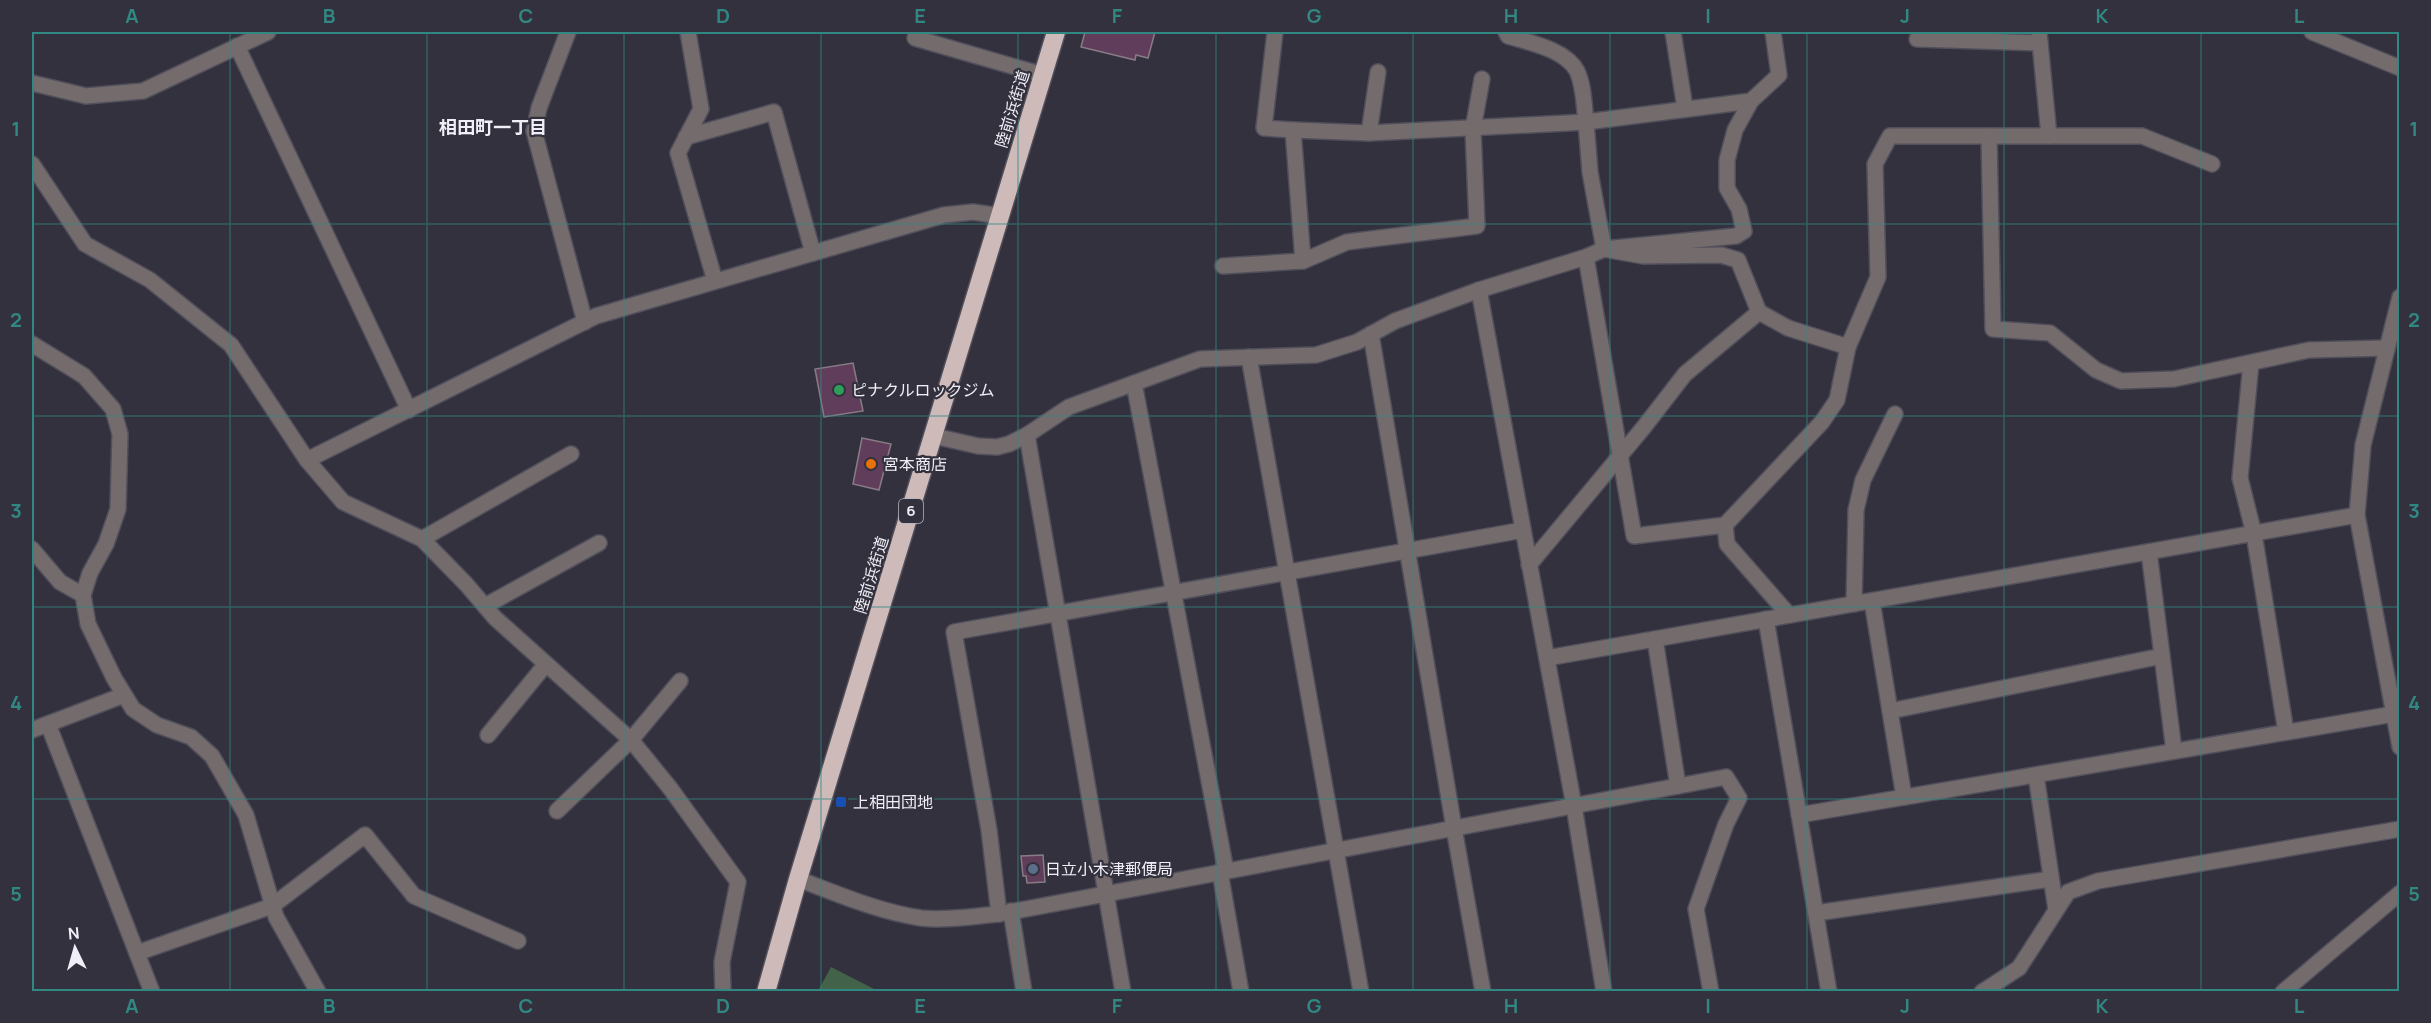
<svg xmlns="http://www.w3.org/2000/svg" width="2431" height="1023" font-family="Manrope,'Noto Sans JP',sans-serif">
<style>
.green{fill:#426249}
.building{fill:#603e5b;stroke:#887b86;stroke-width:1.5}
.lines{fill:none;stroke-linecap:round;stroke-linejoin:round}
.minor-casing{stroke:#514f5b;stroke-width:18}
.highway-casing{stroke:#514f5b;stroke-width:21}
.minor{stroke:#746c6c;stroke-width:15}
.highway{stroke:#cebbb9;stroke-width:18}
.grid{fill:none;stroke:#318883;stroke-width:1.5;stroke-opacity:0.55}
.leisure-dot{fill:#2e9e5b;stroke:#33313d;stroke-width:2}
.food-dot{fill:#e8710a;stroke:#33313d;stroke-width:2}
.transit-dot{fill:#1a4fb4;stroke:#33313d;stroke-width:2}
.service-dot{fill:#5c6f8a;stroke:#33313d;stroke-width:2}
.labels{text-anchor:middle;stroke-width:4.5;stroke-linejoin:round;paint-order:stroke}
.shield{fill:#33313d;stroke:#b7b6bf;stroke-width:1.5}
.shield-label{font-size:15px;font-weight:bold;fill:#f0eff7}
.street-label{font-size:16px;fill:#f0eff7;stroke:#33313d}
.poi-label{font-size:16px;fill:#f0eff7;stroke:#33313d;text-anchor:start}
.neighbourhood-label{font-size:18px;font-weight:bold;fill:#f0eff7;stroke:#33313d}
.neatline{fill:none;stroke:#318883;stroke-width:2}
.grid-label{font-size:20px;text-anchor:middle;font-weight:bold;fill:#318883}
</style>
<rect width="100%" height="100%" fill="#33313d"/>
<polygon class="green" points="831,967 878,991 818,991"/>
<g class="building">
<polygon points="1085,32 1155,32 1148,58 1136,55 1135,60 1081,47"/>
<polygon points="853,363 863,411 824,417 815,369"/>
<polygon points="862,438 891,444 879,490 853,484"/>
<polygon points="1043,855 1045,882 1027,883 1026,876 1023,876 1021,856"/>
</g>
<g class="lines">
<defs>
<g id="minor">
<polyline points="568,32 539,108 534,131 585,322"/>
<polyline points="688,32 701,109 678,153 715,281"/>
<polyline points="1275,32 1264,128 1293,130"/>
<path d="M1506,32L1508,36C1530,43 1565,49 1577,71C1584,86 1584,106 1586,122L1751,101L1779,75L1773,32"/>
<polyline points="1673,32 1685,108"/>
<polyline points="2039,32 2049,136"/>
<polyline points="2312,32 2400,68"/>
<polyline points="915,38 1043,75"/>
<polyline points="1917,39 2040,43"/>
<polyline points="237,46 409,410"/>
<polyline points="32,83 86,96 143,91 268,32"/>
<polyline points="1369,133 1378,72"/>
<polyline points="1989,136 1993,329 2050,333 2096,370 2121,381 2174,379 2309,350 2387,348"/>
<polyline points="686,137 774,112 813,253"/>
<polyline points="32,164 85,244 150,280 231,345 307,460 343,502 422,539 466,584 495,618 631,740 670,788 738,882 722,962 723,992"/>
<polyline points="1586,257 1634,536 1725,525 1727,544 1789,615"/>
<polyline points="1303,261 1347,242 1477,226 1473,129 1482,79"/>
<polyline points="1223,266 1303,261 1293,130 1369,133 1586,122 1590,172 1604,249 1736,236 1744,231 1739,209 1727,188 1727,160 1735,130 1751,101"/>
<polyline points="1479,290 1574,806 1604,992"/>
<polyline points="2400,297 2363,445 2357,515 2400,747"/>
<polyline points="1759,312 1788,328 1848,347"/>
<polyline points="1371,334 1454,828 1483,992"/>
<polyline points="32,344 84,376 113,409 120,434 118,509 106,544 90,573 83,595 88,624 114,678 133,709 157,725 191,737 212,756 246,815 276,917 318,992"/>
<polyline points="1249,357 1361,992"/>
<polyline points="2251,363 2240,478 2254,534 2286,732"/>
<polyline points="1134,383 1226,871"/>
<polyline points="1027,435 1123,992"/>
<polyline points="934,436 978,446 997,447 1009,444 1027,435 1069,407 1200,359 1316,355 1357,342 1395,321 1479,290 1586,257 1604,249 1643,256 1721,255 1738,260 1759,312 1685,374 1644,427 1529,565"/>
<polyline points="307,460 596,316 944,215 973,212 1000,216"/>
<polyline points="1725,525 1822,422 1837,400 1848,347 1878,277 1875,164 1890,136 2142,136 2212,164"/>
<polyline points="422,539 571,454"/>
<polyline points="32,549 60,582 83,595"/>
<polyline points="2149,552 2174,751"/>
<polyline points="1872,601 1904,797"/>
<polyline points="1854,604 1856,510 1863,480 1895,414"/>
<polyline points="485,606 599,543"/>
<polyline points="1766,619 1829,992"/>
<polyline points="1655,639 1678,786"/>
<polyline points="1547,658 2357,515"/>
<polyline points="1890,711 2162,656"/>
<polyline points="48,724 152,992"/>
<polyline points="32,730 124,695"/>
<polyline points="488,735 546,664"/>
<polyline points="2036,775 2056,910"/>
<polyline points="557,811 631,740 680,681"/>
<polyline points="1799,815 2394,714"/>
<polyline points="1220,872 1241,992"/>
<path d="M798,879C838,894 879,912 921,918C946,921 974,916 999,914L1726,777L1739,798L1726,824L1696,909L1711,992"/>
<polyline points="1011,911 1024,992"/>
<polyline points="1816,913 2051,879"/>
<polyline points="999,914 989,830 954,632 1523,530"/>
<polyline points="137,953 272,906 365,835 414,896 518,941"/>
<polyline points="1982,992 2019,968 2068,892 2098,881 2400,829"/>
<polyline points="2283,992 2400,893"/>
</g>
<polyline id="highway" points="766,992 798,879 1056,32"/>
</defs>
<use href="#minor" class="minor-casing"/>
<use href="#highway" class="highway-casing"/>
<use href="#minor" class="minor"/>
<use href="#highway" class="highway"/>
</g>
<path class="grid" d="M230,32V992M427,32V992M624,32V992M821,32V992M1018,32V992M1216,32V992M1413,32V992M1610,32V992M1807,32V992M2004,32V992M2201,32V992M32,224H2400M32,416H2400M32,607H2400M32,799H2400"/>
<circle class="leisure-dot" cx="839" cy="390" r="6"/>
<circle class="food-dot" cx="871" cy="464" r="6"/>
<rect class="transit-dot" x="835" y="796" width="12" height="12" rx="3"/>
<circle class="service-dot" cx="1033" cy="869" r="6"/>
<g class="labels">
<rect class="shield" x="899" y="499" width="24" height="24" rx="4.5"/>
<g class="shield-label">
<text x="911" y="516">6</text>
</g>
<g class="street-label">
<text transform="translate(1012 109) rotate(-73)" y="6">陸前浜街道</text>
<text transform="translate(871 575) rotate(-73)" y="6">陸前浜街道</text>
</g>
<g class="poi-label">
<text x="851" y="396">ピナクルロックジム</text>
<text x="883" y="470">宮本商店</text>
<text x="853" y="808">上相田団地</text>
<text x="1045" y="875">日立小木津郵便局</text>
</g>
<g class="neighbourhood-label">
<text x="493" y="134">相田町一丁目</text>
</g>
</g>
<rect width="2431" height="1023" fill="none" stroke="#33313d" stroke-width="66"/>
<g transform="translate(75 948) rotate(355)" stroke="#33313d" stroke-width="4.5" paint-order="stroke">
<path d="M0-4.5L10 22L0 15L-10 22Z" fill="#f0eff7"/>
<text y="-9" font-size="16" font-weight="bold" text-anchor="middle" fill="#f0eff7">N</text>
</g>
<rect x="33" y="33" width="2365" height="957" class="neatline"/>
<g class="grid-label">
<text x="132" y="23">A</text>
<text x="329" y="23">B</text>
<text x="526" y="23">C</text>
<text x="723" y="23">D</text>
<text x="920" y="23">E</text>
<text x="1117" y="23">F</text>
<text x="1314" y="23">G</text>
<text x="1511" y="23">H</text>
<text x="1708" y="23">I</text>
<text x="1905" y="23">J</text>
<text x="2102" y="23">K</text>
<text x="2299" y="23">L</text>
<text x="16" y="136">1</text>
<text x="2414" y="136">1</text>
<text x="16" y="327">2</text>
<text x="2414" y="327">2</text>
<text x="16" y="518">3</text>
<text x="2414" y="518">3</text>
<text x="16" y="710">4</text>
<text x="2414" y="710">4</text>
<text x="16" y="901">5</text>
<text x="2414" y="901">5</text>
<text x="132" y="1013">A</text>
<text x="329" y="1013">B</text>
<text x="526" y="1013">C</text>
<text x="723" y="1013">D</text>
<text x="920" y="1013">E</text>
<text x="1117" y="1013">F</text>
<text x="1314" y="1013">G</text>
<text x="1511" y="1013">H</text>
<text x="1708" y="1013">I</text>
<text x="1905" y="1013">J</text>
<text x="2102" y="1013">K</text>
<text x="2299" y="1013">L</text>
</g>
</svg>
